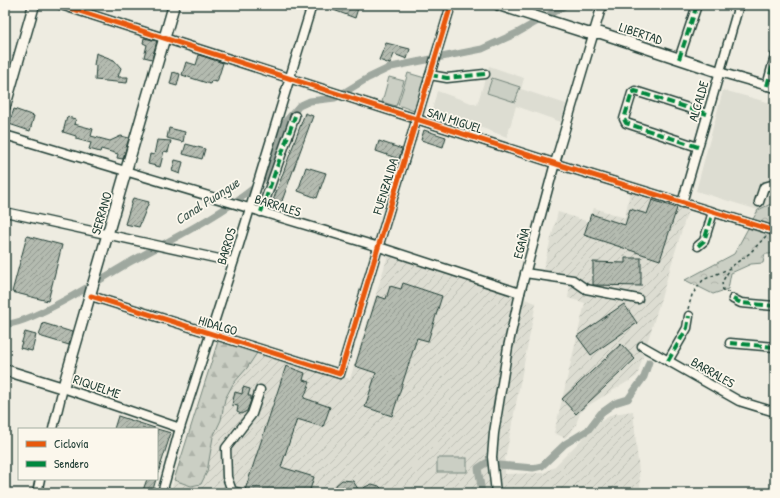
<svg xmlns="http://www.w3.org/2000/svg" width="780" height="498" font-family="'Patrick Hand',sans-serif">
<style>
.built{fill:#ddddd2}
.industrial{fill:url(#industrial-furrows)}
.forest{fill:url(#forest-firs);stroke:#75867c}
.park{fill:url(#park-crowns);stroke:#75867c}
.garden{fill:#cbcfc4;stroke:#75867c}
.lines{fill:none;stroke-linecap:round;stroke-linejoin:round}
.canal{stroke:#9fa89f;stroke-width:7}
.building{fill:url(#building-hatch);stroke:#1f3d34}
.minor-casing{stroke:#1f3d34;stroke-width:11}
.major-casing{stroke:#1f3d34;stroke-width:13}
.path{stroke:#1f3d34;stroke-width:1.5;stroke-dasharray:3 3;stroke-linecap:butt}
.minor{stroke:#fbf7ec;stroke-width:8}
.major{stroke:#fbf7ec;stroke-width:10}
.quiet{stroke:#00873e;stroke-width:4;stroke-dasharray:8 4;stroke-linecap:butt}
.cycleway-casing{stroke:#fbf7ec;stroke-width:8}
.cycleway{stroke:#e8590c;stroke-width:5}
.labels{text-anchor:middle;stroke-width:3.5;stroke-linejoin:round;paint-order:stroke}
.street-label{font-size:13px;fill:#1f3d34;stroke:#fbf7ec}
.water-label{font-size:14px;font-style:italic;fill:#455d54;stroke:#fbf7ec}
</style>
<defs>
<pattern id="industrial-furrows" width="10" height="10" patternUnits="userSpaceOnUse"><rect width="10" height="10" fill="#ddddd2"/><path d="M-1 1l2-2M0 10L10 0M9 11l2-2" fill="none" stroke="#bdbfb5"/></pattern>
<pattern id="forest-firs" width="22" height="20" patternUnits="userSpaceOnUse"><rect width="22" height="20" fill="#cbcfc4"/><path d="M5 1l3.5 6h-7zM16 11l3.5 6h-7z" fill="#aeb3a9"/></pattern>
<pattern id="park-crowns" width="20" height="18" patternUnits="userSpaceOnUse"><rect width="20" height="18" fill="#cbcfc4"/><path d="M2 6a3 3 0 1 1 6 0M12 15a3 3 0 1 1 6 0" fill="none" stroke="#aeb3a9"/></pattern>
<pattern id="building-hatch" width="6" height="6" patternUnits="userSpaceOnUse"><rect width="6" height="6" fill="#b4bbb0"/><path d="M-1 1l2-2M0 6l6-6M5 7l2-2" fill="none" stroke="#929990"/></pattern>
</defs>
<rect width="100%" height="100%" fill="#eeece1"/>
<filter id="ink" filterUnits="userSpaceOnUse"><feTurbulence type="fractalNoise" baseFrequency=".025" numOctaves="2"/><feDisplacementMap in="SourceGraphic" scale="8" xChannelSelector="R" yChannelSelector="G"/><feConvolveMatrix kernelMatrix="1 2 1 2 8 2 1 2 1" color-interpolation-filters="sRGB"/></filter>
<g filter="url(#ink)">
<g class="built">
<polygon points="489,66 524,78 521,89 566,104 561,122 516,106 507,137 432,110 437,91 477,105"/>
<polygon points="723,90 771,103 775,101 775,202 758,210 696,191"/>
</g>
<g class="industrial">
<polygon points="630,191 688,210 637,376 589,405 580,413 575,427 565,438 554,433 585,303 568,298 570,284 541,277 558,212 589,222 594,208 625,218"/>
<polygon points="389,252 536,303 505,459 505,474 543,473 553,468 598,423 613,414 633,411 641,493 170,493 219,338 350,379"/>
</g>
<polygon class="forest" points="219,338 259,350 247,368 233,384 225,399 221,420 213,437 207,472 201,484 191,486 174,480"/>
<polygon class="park" points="775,202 775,251 770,254 765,254 763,263 751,264 731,273 728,289 713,294 685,280 734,254 758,210"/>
<g class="garden">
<polygon points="408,73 425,78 414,111 398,105"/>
<polygon points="389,77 404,81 396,106 382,102"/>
<polygon points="492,78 520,87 515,102 487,93"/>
<rect x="437" y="458" width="30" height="14"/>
</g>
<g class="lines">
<g class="canal">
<path d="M5,324C28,326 106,276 130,262C159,246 190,231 218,213C235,202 256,189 268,173L286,121L299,106L310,101L335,98L368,78L391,67L482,49L517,33L566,5"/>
<polyline points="499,465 533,468 542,466 565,444 588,430 601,413 615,403 628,399 644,377 649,362"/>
<polyline points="482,493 478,468 486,463"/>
</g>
</g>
<g class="building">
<polygon points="320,5 359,5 355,18"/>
<polygon points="144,38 157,41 152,59 144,57 147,45 143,43"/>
<polygon points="386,43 410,49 407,59 394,54 390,64 379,60"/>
<polygon points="96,53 114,60 121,68 118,77 128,77 127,83 95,80 96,66 94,65"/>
<polygon points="199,55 223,63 217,82 211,81 210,84 182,75 186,62 196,65"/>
<polygon points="173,72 180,74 177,86 170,84"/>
<polygon points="14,109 34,116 30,131 9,124"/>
<polygon points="305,113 313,116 279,209 271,206"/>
<polygon points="67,117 76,119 74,124 93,129 91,136 110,141 121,136 129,138 123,159 117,158 118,154 101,149 100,152 89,149 91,143 76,139 76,136 63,132"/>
<polygon points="169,128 185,132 183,142 167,138"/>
<polygon points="424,130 446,137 443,147 421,140"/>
<polygon points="157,140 171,141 168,152 164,151 160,167 148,164 150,154 154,155"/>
<polygon points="379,141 402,149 399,159 376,151"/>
<polygon points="186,144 205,149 202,159 183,154"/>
<polygon points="175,160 183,162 180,174 172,171"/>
<polygon points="306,167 326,173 317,198 298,191"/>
<polygon points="133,198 149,202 139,227 125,224"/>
<polygon points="652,200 677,208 660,260 584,235 591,214 625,225 630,209 647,214"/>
<polygon points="27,236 62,245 48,301 12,292"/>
<polygon points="625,258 641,258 641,286 593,285 593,262 625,263"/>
<polygon points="403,283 442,296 428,341 417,338 392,416 365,407 376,373 355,366 377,296 386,299 390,286 401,289"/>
<polygon points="624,304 637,323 591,355 577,336"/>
<polygon points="43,323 72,332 69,345 39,336"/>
<polygon points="25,332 36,335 32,351 20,348"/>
<polygon points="621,344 635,359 576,414 562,399"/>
<polygon points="286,366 305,373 303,380 310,382 304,398 330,407 323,427 297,419 281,467 314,477 309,493 299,493 283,488 281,493 256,493 245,490"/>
<polygon points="243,387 250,389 248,396 251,396 251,400 247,411 241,414 237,412 238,406 232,405 235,392 242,394"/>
<polygon points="118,416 155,428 155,429 114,429"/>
<polygon points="157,429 171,433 158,473 157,473"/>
<polygon points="147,479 156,479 152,493 142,493"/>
<polygon points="342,480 353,481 360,492 365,487 372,484 379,486 386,493 334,493 336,485"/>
</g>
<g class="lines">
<defs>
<g id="minor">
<polyline points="61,5 563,166 775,231"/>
<polyline points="679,59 697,5"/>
<polyline points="719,72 775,88"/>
<polyline points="430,75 447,78 485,74"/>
<polyline points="767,86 775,56"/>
<polyline points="5,135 379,247 520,293"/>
<polyline points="698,147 626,123 624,119 632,93 635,91 707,114"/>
<polyline points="759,202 764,187 775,184"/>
<polyline points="682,203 739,5"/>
<polyline points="5,212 233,262"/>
<polyline points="261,212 295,116"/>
<polyline points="698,246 704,241 713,212"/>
<polyline points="525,273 573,280 586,289 638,299"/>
<polyline points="91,296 340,374 451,5"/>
<polyline points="733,299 741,303 775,306"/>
<polyline points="730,343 775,347"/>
<polyline points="642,346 739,401 775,412"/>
<polyline points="668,361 687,328 689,316"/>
<polyline points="53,429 63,388 180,428"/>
<polyline points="37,493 40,479"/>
<polyline points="162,493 180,428 237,251 312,5"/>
<polyline points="240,493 232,491 227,477 226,448 252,414 260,390"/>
<polyline points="496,493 492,457 494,433 508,347 520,293 555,163 602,5"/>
</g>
<g id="major">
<polyline points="499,5 587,33 601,33 719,72"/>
<polyline points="5,106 34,5"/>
<polyline points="5,370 63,388 174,5"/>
</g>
</defs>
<use href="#minor" class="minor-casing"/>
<use href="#major" class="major-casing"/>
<g class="path">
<polyline points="729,292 723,291 722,282 730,269"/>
<polyline points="688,309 692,295 703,280 728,269 750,253 767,235"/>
</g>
<use href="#minor" class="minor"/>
<use href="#major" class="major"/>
<g class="quiet">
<polyline points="679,59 697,5"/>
<polyline points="430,75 447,78 485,74"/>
<polyline points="767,86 775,56"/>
<polyline points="698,147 626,123 624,119 632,93 635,91 707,114"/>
<polyline points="261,212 295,116"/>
<polyline points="698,246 704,241 713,212"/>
<polyline points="733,299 741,303 775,306"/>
<polyline points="730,343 775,347"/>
<polyline points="668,361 687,328 689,316"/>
</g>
<defs>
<g id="cycleway">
<polyline points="61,5 563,166 775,231"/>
<polyline points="91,296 340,374 451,5"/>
</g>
</defs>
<use href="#cycleway" class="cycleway-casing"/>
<use href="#cycleway" class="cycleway"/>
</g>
</g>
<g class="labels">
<g class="street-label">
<text transform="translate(641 33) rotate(18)" y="5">LIBERTAD</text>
<text transform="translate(698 101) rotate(-74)" y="5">ALCALDE</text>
<text transform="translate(455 120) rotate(18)" y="5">SAN MIGUEL</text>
<text transform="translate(385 186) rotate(-73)" y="5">FUENZALIDA</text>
<text transform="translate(278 205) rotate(17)" y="5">BARRALES</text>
<text transform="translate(101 213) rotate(-74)" y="5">SERRANO</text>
<text transform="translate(521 243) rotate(-75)" y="5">EGAÑA</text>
<text transform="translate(226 246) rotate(-73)" y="5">BARROS</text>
<text transform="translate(218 325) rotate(17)" y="5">HIDALGO</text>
<text transform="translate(713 372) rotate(30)" y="5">BARRALES</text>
<text transform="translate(97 386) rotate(19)" y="5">RIQUELME</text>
</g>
<g class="water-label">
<text transform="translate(207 201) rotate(-33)" y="5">Canal Puangue</text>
</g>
</g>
<rect width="780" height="498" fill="none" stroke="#fbf7ec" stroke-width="20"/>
<rect x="10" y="10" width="760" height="478" fill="none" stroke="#1f3d34" stroke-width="1.5" filter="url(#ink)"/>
<rect x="18" y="428" width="140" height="52" fill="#fbf7ec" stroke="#a3ada2"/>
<rect x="26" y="441" width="20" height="6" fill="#e8590c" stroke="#a3ada2"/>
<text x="54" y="448" font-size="12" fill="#1f3d34">Ciclovía</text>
<rect x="26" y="461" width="20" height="6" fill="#00873e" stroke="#a3ada2"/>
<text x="54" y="468" font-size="12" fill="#1f3d34">Sendero</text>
</svg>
